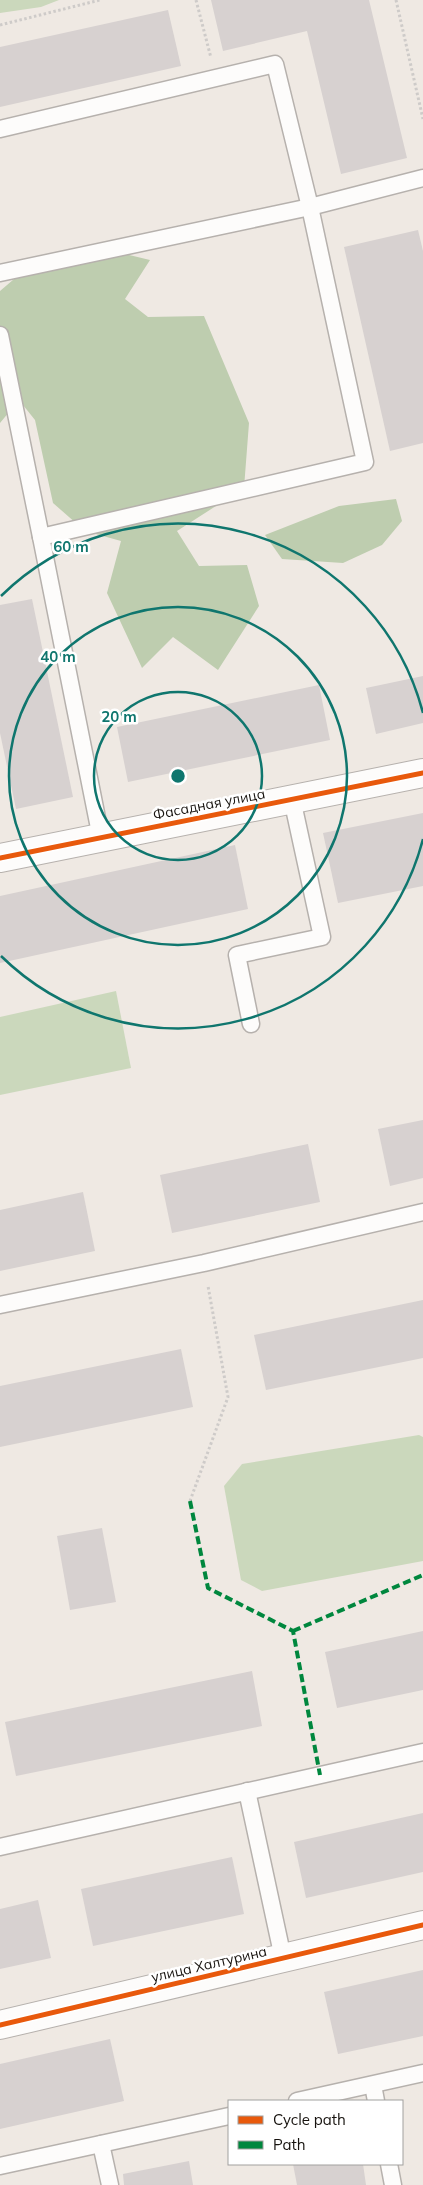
<svg xmlns="http://www.w3.org/2000/svg" width="423" height="2185" font-family="Mulish,sans-serif">
<style>
.green{fill:#cbd8bc}
.forest{fill:#becdaf}
.building{fill:#d7d1d0}
.lines{fill:none;stroke-linecap:round;stroke-linejoin:round}
.service-casing{stroke:#b6b1ad;stroke-width:19}
.minor-casing{stroke:#b6b1ad;stroke-width:30}
.path{stroke:#cecbc9;stroke-width:3;stroke-dasharray:2.5 2.5;stroke-linecap:butt}
.service{stroke:#fdfcfb;stroke-width:16}
.minor{stroke:#fdfcfb;stroke-width:28}
.quiet{stroke:#00873e;stroke-width:4;stroke-dasharray:8 4;stroke-linecap:butt}
.cycleway-casing{stroke:#fff;stroke-width:8}
.cycleway{stroke:#e8590c;stroke-width:5}
.ring{fill:none;stroke:#0f766e;stroke-width:2.5}
.labels{text-anchor:middle;stroke-width:5;stroke-linejoin:round;paint-order:stroke}
.street-label{font-size:14px;fill:#17130f;stroke:#fff}
.centre{fill:#0f766e;stroke:#fff;stroke-width:2.5}
.ring-label{font-size:15px;text-anchor:middle;font-weight:bold;fill:#0f766e;stroke:#fff;stroke-width:5;stroke-linejoin:round;paint-order:stroke}
</style>
<rect width="100%" height="100%" fill="#efe9e3"/>
<g class="green">
<polygon points="0,0 59,0 41,7 0,13"/>
<polygon points="116,991 131,1068 0,1095 0,1017"/>
<polygon points="419,1435 423,1437 423,1561 262,1591 241,1580 224,1486 242,1464"/>
</g>
<g class="forest">
<polygon points="96,247 150,260 125,299 148,317 204,316 249,423 244,488 177,531 199,566 247,565 259,606 218,670 173,637 142,668 107,593 121,541 85,531 53,503 35,420 19,400 0,423 0,291 27,268"/>
<polygon points="396,499 402,521 382,545 343,563 282,559 265,535 339,506"/>
</g>
<g class="building">
<polygon points="211,0 369,0 407,158 341,174 307,31 223,51"/>
<polygon points="168,10 181,66 0,107 0,47"/>
<polygon points="418,230 423,251 423,443 390,451 344,247"/>
<polygon points="32,599 73,797 16,809 0,733 0,605"/>
<polygon points="423,676 423,723 376,734 366,688"/>
<polygon points="319,685 330,740 128,782 117,727"/>
<polygon points="423,813 423,886 338,903 323,833"/>
<polygon points="235,845 248,909 0,963 0,896"/>
<polygon points="423,1120 423,1178 390,1186 378,1129"/>
<polygon points="308,1144 320,1202 172,1233 160,1175"/>
<polygon points="83,1192 95,1251 0,1271 0,1210"/>
<polygon points="423,1300 423,1358 266,1390 254,1335"/>
<polygon points="181,1349 193,1407 0,1447 0,1386"/>
<polygon points="102,1528 116,1602 70,1610 57,1536"/>
<polygon points="423,1631 423,1690 337,1708 325,1652"/>
<polygon points="252,1671 262,1726 16,1776 5,1722"/>
<polygon points="423,1813 423,1872 306,1898 294,1842"/>
<polygon points="232,1857 244,1914 93,1946 81,1889"/>
<polygon points="38,1900 51,1958 0,1969 0,1909"/>
<polygon points="423,1970 423,2036 338,2054 324,1992"/>
<polygon points="110,2039 124,2101 0,2129 0,2064"/>
<polygon points="189,2161 193,2185 124,2185 123,2174"/>
<polygon points="293,2164 363,2164 366,2185 297,2185"/>
</g>
<g class="lines">
<defs>
<g id="service">
<polyline points="0,129 275,64 310,207 365,462 41,537 101,838"/>
<polyline points="0,273 310,207 423,178"/>
<polyline points="0,335 41,537"/>
<polyline points="251,1024 237,955 322,937 292,799"/>
<polyline points="0,1305 204,1263 423,1212"/>
<polyline points="247,1791 283,1958"/>
<polyline points="0,1847 423,1752"/>
<polyline points="373,2085 376,2101"/>
<polyline points="297,2101 423,2073"/>
<polyline points="101,2144 110,2185"/>
<polyline points="389,2164 393,2185"/>
<polyline points="0,2166 229,2116"/>
</g>
<g id="minor">
<polyline points="0,858 423,773"/>
<polyline points="0,2025 423,1925"/>
</g>
</defs>
<use href="#service" class="service-casing"/>
<use href="#minor" class="minor-casing"/>
<g class="path">
<polyline points="196,0 211,58"/>
<polyline points="396,0 423,119"/>
<polyline points="0,25 100,0"/>
<polyline points="190,1501 228,1397 208,1286"/>
</g>
<use href="#service" class="service"/>
<use href="#minor" class="minor"/>
<g class="quiet">
<polyline points="190,1501 208,1588 293,1631 320,1775"/>
<polyline points="293,1631 423,1575"/>
</g>
<defs>
<g id="cycleway">
<polyline points="0,858 423,773"/>
<polyline points="0,2025 423,1925"/>
</g>
</defs>
<use href="#cycleway" class="cycleway-casing"/>
<use href="#cycleway" class="cycleway"/>
</g>
<g class="ring">
<circle cx="178" cy="776" r="84"/>
<circle cx="178" cy="776" r="169"/>
<path d="M423 839A253 253 0 0 1 1 956M1 596A253 253 0 0 1 423 713"/>
</g>
<g class="labels">
<g class="street-label">
<text transform="translate(209 804) rotate(-11)" y="5">Фасадная улица</text>
<text transform="translate(209 1964) rotate(-13)" y="5">улица Халтурина</text>
</g>
</g>
<circle cx="178" cy="776" r="8" class="centre"/>
<g class="ring-label">
<text x="71" y="552">60 m</text>
<text x="58" y="662">40 m</text>
<text x="119" y="722">20 m</text>
</g>
<rect x="228" y="2100" width="175" height="65" fill="#ffffff" stroke="#a2a19f"/>
<rect x="238" y="2116" width="25" height="8" fill="#e8590c" stroke="#a2a19f"/>
<text x="273" y="2125" font-size="15" fill="#17130f">Cycle path</text>
<rect x="238" y="2141" width="25" height="8" fill="#00873e" stroke="#a2a19f"/>
<text x="273" y="2150" font-size="15" fill="#17130f">Path</text>
</svg>
